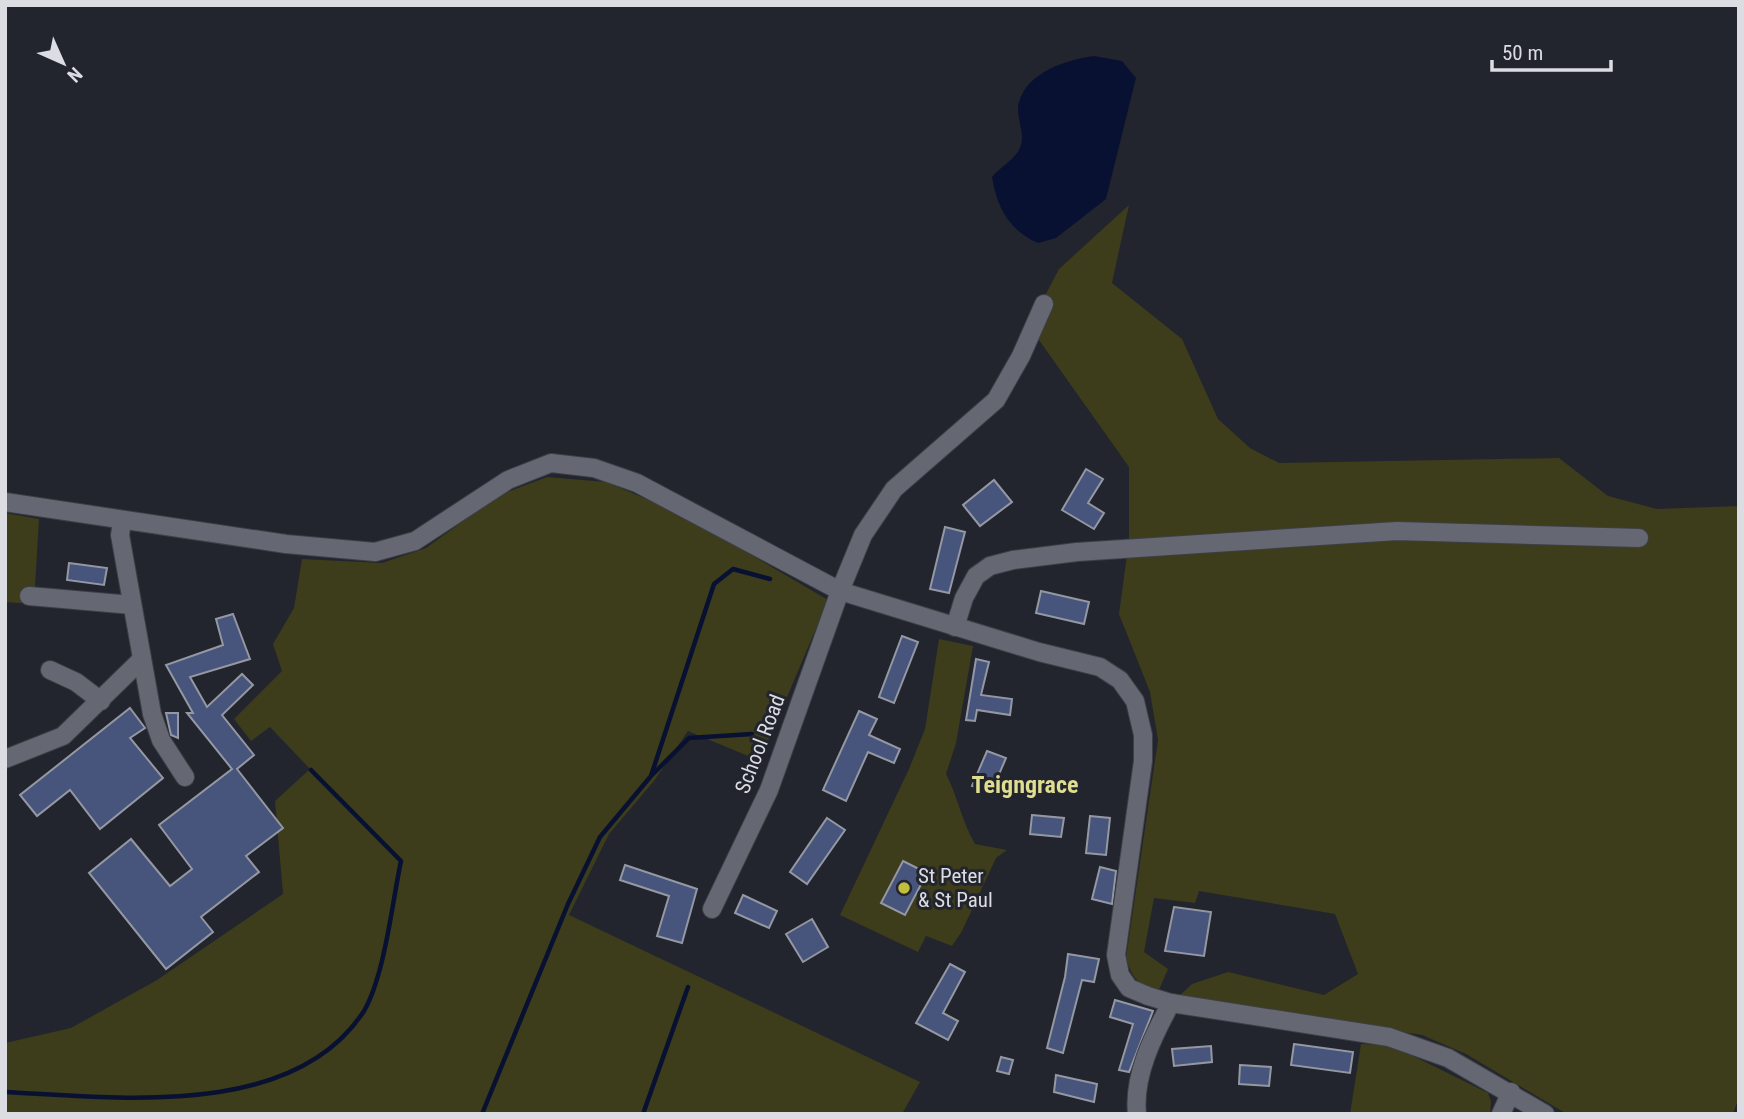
<svg xmlns="http://www.w3.org/2000/svg" width="1744" height="1119" font-family="'Roboto Condensed',sans-serif">
<style>
.green{fill:#3d3c1b}
.water{fill:#091132}
.lines{fill:none;stroke-linecap:round;stroke-linejoin:round}
.stream{stroke:#091132;stroke-width:4.5}
.building{fill:#47547b;stroke:#9498a2;stroke-width:2}
.minor-casing{stroke:#3d4046;stroke-width:20}
.minor{stroke:#656872;stroke-width:18}
.poi-dot{fill:#c2bd3f;stroke:#22252d;stroke-width:2.5}
.labels{text-anchor:middle;stroke-width:6;stroke-linejoin:round;paint-order:stroke}
.street-label{font-size:21px;fill:#dbdde2;stroke:#22252d}
.poi-label{font-size:21px;fill:#dbdde2;stroke:#22252d;text-anchor:start}
.quarter-label{font-size:24px;font-weight:bold;fill:#dfdd8f;stroke:#22252d}
</style>
<rect width="100%" height="100%" fill="#22252d"/>
<g class="green">
<path d="M1129,205L1112,283L1182,339L1218,419L1250,448L1279,463L1559,458L1608,496L1657,509L1739,506V1097L1733,1114H1567L1466,1054L1422,1035L1178,997L1192,984L1228,972L1324,995L1358,974L1335,914L1199,891L1195,903L1154,898L1144,952L1168,969L1158,992C1139,984 1132,979 1126,958L1158,740L1150,692L1119,614L1129,540V467L1029,326L1059,269Z"/>
<polygon points="547,477 606,482 680,513 828,600 760,761 688,731 654,781 609,834 569,915 920,1082 902,1114 5,1114 5,1043 71,1028 157,980 283,894 275,801 310,769 270,727 251,741 234,719 282,671 273,644 294,608 302,559 382,563 426,548 499,495"/>
<polygon points="5,513 39,519 34,604 5,602"/>
<path d="M939,639L973,646L956,743L946,774C958,797 962,822 975,844L1007,850L996,858L962,931L952,946L926,936L918,952L840,915L909,769L925,729Z"/>
<polygon points="1361,1044 1391,1045 1488,1093 1491,1101 1490,1114 1350,1114"/>
</g>
<path class="water" d="M1094,56L1122,61L1136,78L1106,199L1056,238L1038,243C1009,230 997,208 992,177C1001,166 1017,159 1021,145C1025,132 1015,115 1019,102C1028,71 1067,60 1094,56Z"/>
<g class="lines">
<g class="stream">
<polyline points="652,775 689,738 752,734"/>
<path d="M5,1092C121,1098 294,1119 364,1011C385,974 392,903 401,861L311,770"/>
<polyline points="482,1114 568,904 600,837 651,776 714,584 733,569 770,579"/>
<polyline points="643,1114 688,987"/>
</g>
</g>
<g class="building">
<polygon points="1086,469 1103,479 1088,503 1104,513 1094,529 1062,510"/>
<polygon points="994,480 1012,502 980,526 963,505"/>
<polygon points="945,527 965,532 949,593 930,589"/>
<polygon points="69,563 107,568 104,585 67,580"/>
<polygon points="1041,591 1089,602 1084,624 1036,613"/>
<polygon points="233,614 250,659 190,677 207,707 242,674 253,685 222,715 254,755 237,769 283,828 246,856 259,872 201,917 213,932 166,969 89,873 131,839 170,886 192,869 159,825 232,769 187,713 193,713 166,665 223,645 216,619"/>
<polygon points="902,636 918,642 894,703 879,697"/>
<polygon points="976,659 989,662 981,695 1012,699 1010,715 977,710 975,721 966,720"/>
<polygon points="130,708 145,728 130,738 163,778 100,829 70,790 37,816 20,795"/>
<polygon points="859,711 877,719 869,735 900,749 894,763 868,752 846,801 823,790"/>
<polygon points="166,713 178,713 178,738 171,735"/>
<polygon points="987,751 1006,758 991,793 972,786"/>
<polygon points="1032,815 1064,818 1061,837 1030,834"/>
<polygon points="1090,816 1110,818 1106,855 1086,853"/>
<polygon points="827,818 845,830 807,884 790,872"/>
<polygon points="903,861 927,873 905,915 881,903"/>
<polygon points="625,865 697,889 682,943 657,936 669,896 620,880"/>
<polygon points="1100,867 1116,871 1112,904 1092,899"/>
<polygon points="743,895 777,911 769,928 735,913"/>
<polygon points="1174,907 1211,912 1204,956 1165,951"/>
<polygon points="812,919 828,947 803,962 786,934"/>
<polygon points="1068,954 1099,959 1094,982 1082,980 1063,1053 1047,1048 1065,977"/>
<polygon points="950,964 965,972 943,1013 958,1021 948,1040 916,1023"/>
<polygon points="1115,1000 1153,1011 1129,1072 1119,1070 1133,1024 1110,1017"/>
<polygon points="1294,1044 1353,1052 1350,1073 1291,1065"/>
<polygon points="1211,1046 1212,1062 1174,1066 1172,1049"/>
<polygon points="1001,1057 1013,1060 1009,1074 997,1071"/>
<polygon points="1240,1065 1271,1067 1269,1086 1239,1084"/>
<polygon points="1056,1075 1097,1084 1094,1102 1054,1092"/>
</g>
<g class="lines">
<defs>
<g id="minor">
<polyline points="5,502 286,544 375,552 415,541 508,480 551,463 594,468 637,483 840,591 1039,652 1100,667 1120,680 1135,701 1143,735 1143,761 1116,955 1120,975 1129,988 1148,996 1171,1003 1389,1037 1448,1058 1545,1114"/>
<polyline points="122,522 120,535 152,714 161,740 185,777"/>
<polyline points="29,596 132,605"/>
<polyline points="955,627 964,598 976,576 990,566 1013,560 1077,552 1397,531 1639,538"/>
<polyline points="50,670 76,682 101,701"/>
<polyline points="5,759 63,736 141,660"/>
<polyline points="712,909 769,790 840,591 863,535 894,489 996,400 1021,356 1044,304"/>
<path d="M1137,1114C1133,1076 1153,1036 1171,1003"/>
<polyline points="1501,1114 1511,1092"/>
</g>
</defs>
<use href="#minor" class="minor-casing"/>
<use href="#minor" class="minor"/>
</g>
<circle class="poi-dot" cx="904" cy="888" r="7"/>
<g class="labels">
<g class="street-label">
<text transform="translate(760 744) rotate(-69)" y="7">School Road</text>
</g>
<g class="poi-label">
<text x="918" y="883">St Peter<tspan x="918" dy="24">&amp; St Paul</tspan></text>
</g>
<g class="quarter-label">
<text x="1025" y="793">Teigngrace</text>
</g>
</g>
<rect width="1744" height="1119" fill="none" stroke="#dbdde2" stroke-width="14"/>
<g transform="translate(63 63) rotate(135)" stroke="#22252d" stroke-width="5" paint-order="stroke">
<path d="M0-5L12 26L0 18L-12 26Z" fill="#dbdde2"/>
<text y="-10" font-size="19" font-weight="bold" text-anchor="middle" fill="#dbdde2">N</text>
</g>
<path d="M1492 60v10h119v-10" fill="none" stroke="#dbdde2" stroke-width="3.5"/>
<text x="1502" y="60" font-size="21" fill="#dbdde2" stroke="#22252d" stroke-width="5" paint-order="stroke">50 m</text>
</svg>
